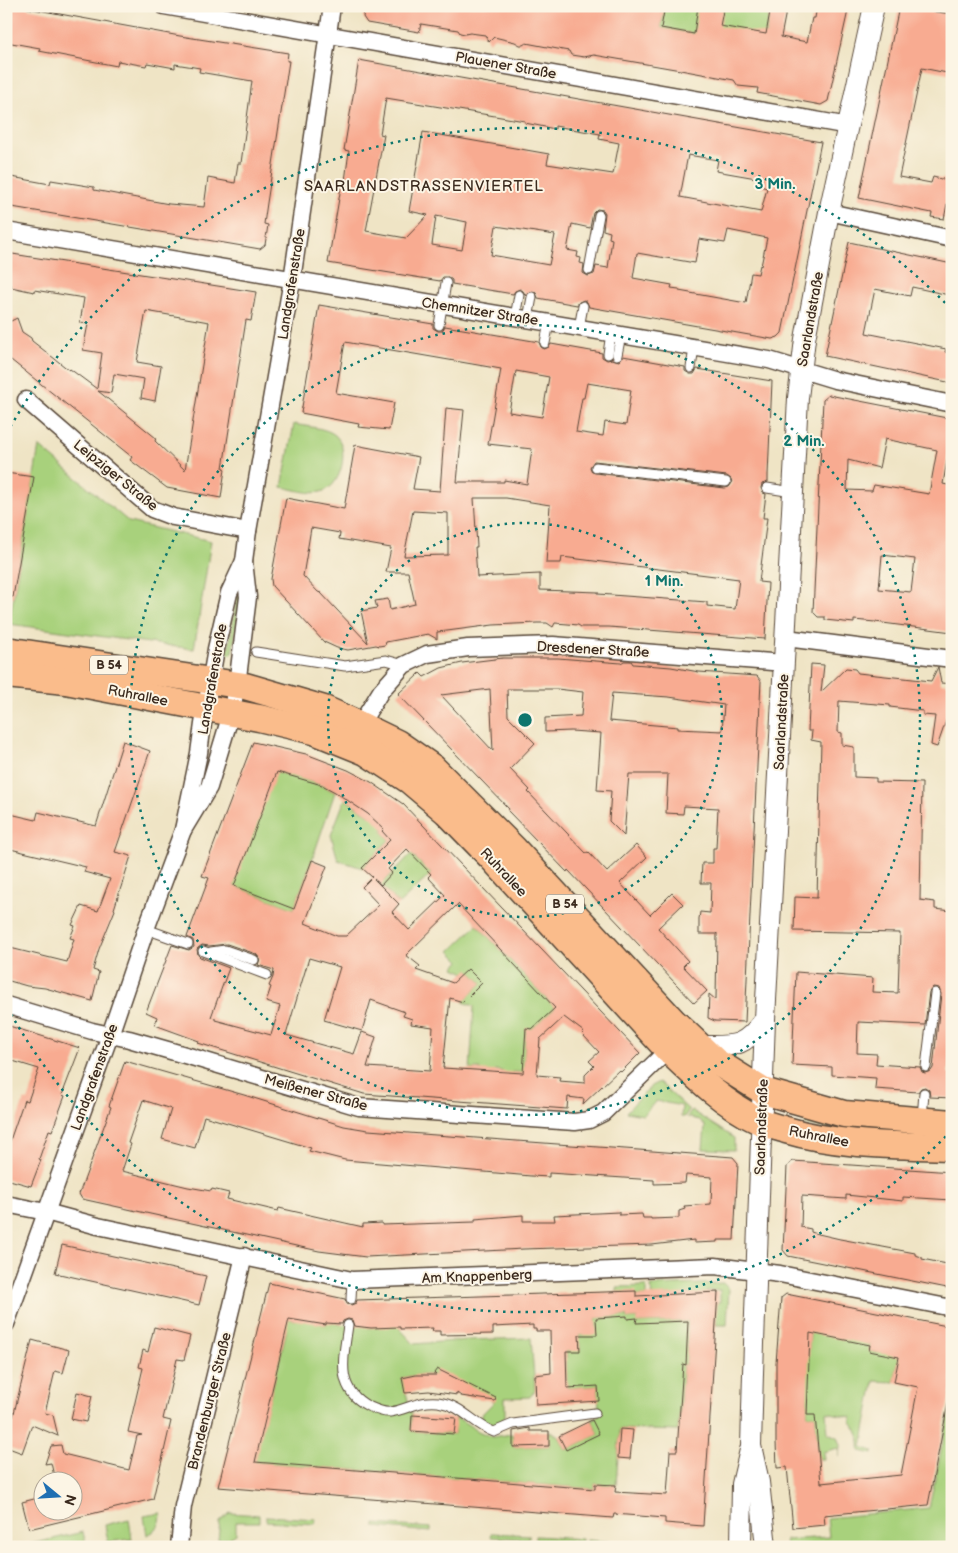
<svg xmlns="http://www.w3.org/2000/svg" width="958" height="1553" font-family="'Balsamiq Sans',sans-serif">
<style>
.green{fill:#a8d17c;stroke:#727e4d}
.building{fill:#f8ab91;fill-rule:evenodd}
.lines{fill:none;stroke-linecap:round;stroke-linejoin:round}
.service-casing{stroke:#564637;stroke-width:11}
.minor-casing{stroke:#564637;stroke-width:19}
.tertiary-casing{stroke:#564637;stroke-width:22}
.primary-casing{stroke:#564637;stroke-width:29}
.service{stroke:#fff;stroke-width:9}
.minor{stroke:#fff;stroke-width:16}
.tertiary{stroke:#fff;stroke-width:20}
.primary{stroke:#fabc8b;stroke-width:26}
.ring{fill:none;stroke:#0f766e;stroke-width:2.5;stroke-dasharray:2.5 5}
.labels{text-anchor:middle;stroke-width:4;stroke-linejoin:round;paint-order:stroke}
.shield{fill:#fcf5e5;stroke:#75675a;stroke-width:1}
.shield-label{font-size:12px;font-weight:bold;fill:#3b2a1e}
.street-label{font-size:14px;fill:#3b2a1e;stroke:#fcf5e5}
.neighbourhood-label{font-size:15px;letter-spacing:1px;fill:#3b2a1e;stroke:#fcf5e5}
.centre{fill:#0f766e;stroke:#fcf5e5;stroke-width:2.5}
.ring-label{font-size:15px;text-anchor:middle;font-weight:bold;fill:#0f766e;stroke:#fcf5e5;stroke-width:4;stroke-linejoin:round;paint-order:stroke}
</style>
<rect width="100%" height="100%" fill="#fcf5e5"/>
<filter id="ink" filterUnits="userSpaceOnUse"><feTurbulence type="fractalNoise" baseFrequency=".02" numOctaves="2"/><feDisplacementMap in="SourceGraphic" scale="10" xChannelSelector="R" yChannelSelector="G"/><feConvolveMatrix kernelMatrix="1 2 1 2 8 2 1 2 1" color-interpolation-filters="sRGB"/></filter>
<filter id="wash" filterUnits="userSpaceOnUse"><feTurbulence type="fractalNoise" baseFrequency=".0096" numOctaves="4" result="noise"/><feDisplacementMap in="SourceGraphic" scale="20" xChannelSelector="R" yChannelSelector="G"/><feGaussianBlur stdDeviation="1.12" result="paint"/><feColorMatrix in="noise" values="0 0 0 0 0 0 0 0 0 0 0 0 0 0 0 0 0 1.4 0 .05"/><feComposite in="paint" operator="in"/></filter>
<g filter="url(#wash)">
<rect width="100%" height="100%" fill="#efe4c5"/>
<g class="green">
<polygon points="665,6 691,6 723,12 724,6 771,6 764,45 695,30 694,34 661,28"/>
<path d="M294,424C306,427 325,427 335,435C350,448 342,484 324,491C312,496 294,489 282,487Z"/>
<polygon points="39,446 129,522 211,541 194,649 9,624"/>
<polygon points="239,595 242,598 232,653 230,655 228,653 237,597"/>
<path d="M272,771C294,776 315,782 335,792L312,860L294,909L234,886Z"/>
<polygon points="345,799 377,820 384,829 382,831 388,838 392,837 362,868 338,860 331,835"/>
<polygon points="411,854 431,874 399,904 381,885"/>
<polygon points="477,925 555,1008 532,1029 526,1029 523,1075 519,1072 512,1072 512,1074 502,1073 502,1071 495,1070 494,1073 480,1072 480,1069 473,1069 472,1071 470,1071 474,1006 463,1002 482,983 469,970 465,973 454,968 460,961 450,951"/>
<polygon points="659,1082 689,1110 684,1117 681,1117 682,1106 656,1101 643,1115 626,1112 651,1086"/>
<polygon points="692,1111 734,1138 734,1150 703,1149 705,1126 700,1120 687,1117"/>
<polygon points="805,1116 952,1133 952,1140 805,1126"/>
<polygon points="723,1283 729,1289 727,1325 716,1325 717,1302 720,1302 720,1290 707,1291 706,1293 652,1296 651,1286"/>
<polygon points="646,1286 646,1296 636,1296 635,1291 617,1292 617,1287"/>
<path d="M296,1316L326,1325V1322L353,1326H367L368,1328L400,1324V1329L414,1344L468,1340L531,1338L535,1390L530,1397L505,1398V1416L499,1426L485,1424L480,1420L483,1413L494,1402C467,1380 437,1369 402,1378L412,1415L411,1431L454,1434L456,1417L478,1431L492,1437L512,1434L513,1447L549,1446V1431L559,1436L566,1450L599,1434L592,1420L599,1416L598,1386L567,1388L566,1351L580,1350L579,1335L596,1334V1318L627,1316V1319L637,1318V1323L688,1321L686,1365H683L678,1431L620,1429L616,1485L595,1484V1489L254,1462L286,1333V1318L295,1320Z"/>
<path d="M811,1324L870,1345L869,1351L878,1353L902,1345L894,1382L874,1381L862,1447L873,1451V1454L860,1451C861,1440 859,1430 851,1422V1417L826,1412L828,1433L837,1437L840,1445L839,1456L838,1448L823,1452L824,1459H819L815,1415H807V1373Z"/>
<polygon points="952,1399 952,1547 786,1547 785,1540 829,1537 827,1518 929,1508"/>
<path d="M161,1513C161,1524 157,1531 147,1535L144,1516Z"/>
<polygon points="230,1513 259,1515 259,1522 236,1522 236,1534 228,1539 218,1540 220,1522"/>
<polygon points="266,1516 316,1519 315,1524 266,1521"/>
<polygon points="129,1519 132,1539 108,1542 105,1525"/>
<polygon points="375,1524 431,1528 431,1532 375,1527"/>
<polygon points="83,1532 86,1545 78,1547 18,1547"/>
<polygon points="491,1533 529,1535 529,1539 491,1537"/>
<polygon points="535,1536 582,1539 582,1542 535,1540"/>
<polygon points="587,1540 646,1544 646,1547 587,1543"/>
</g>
<g id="blocks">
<g class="building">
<polygon points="6,6 28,6 27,8 180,36 288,53 287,61 289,61 267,203 264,224 268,225 265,245 260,249 6,206 6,176 50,184 51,180 94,187 94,190 169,204 204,207 208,178 235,183 238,163 241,163 252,81 199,72 200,68 175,64 175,68 147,63 146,66 118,61 117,66 39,51 40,48 6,42"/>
<polygon points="365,6 546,6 558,9 570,8 570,6 665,6 661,28 694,34 698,6 724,6 720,26 766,34 771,6 787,6 781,37 807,42 812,18 815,18 817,6 849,6 828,101 821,105 757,93 758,88 738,86 734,80 675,69 594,55 584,57 571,55 569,51 563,50 526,43 523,45 520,45 515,42 494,37 489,42 485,35 470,33 465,34 460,33 458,30 421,24 419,32 367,23 363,17"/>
<polygon points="899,7 952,14 952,74 922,68 899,177 931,183 933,177 941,179 952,178 952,203 947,204 944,219 931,217 932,213 859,198"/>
<path d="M359,60L821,142L782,333L778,337L772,339L589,307L587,302L584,300L579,302L577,305L538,298L536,293L533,291L528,293L526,296L523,291L520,289L515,291L513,294L452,284V280L448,277H443L440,281L328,263L342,181H345L349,151L344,150ZM386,98L525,121V123L555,129V126L600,134L599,139L619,143L613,174L547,164L549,154L423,132L409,211L428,215L406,238L366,231L384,135L380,134ZM688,155L718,160L716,171L762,179L760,186L767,188L761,212L680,197ZM597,209L603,210L605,213L603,230L610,232L609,238L612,239L608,268L596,266L594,274L588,276L583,273L584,264L580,263L581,258L577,257L578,252L567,250L572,224L590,228L593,213ZM436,216L467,222L462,250L432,245ZM496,226L555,235L549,265L491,255ZM728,230L767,238L761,266L760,265L758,274L751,273L746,303L679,291V289L671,288L672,285L633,278L637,253L695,263L699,239L725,243Z"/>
<polygon points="849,242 952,264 952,281 949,295 912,287 910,296 875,289 866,333 946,349 945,352 952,354 952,383 825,356"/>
<path d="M6,253L256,292L251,321L246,320L223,468L225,469L221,498L167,488L130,460L132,457L6,356V325L9,322L17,318L22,332L31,338L32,341L69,370L70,369L97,389L102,353L83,350L88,324L80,323L84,298L34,290V292L11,287V284L6,283ZM146,311L209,322L185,470L155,441L156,438L98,391L111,393L114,374L144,379L141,398L155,401L161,366L137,362Z"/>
<path d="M319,305L433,324V328L438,331H442L445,326L539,342L541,347L544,349L549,347L551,344L602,353V357L607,360L612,359L619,361L623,356L685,367V371L690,374H694L697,369L772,381L768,475V482L762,484L761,488L763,493L766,494L763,518H767L759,582L768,583L765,639L609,627H581L578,625L568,624L555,623L553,627L547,623H537L493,625L447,631L437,632V639L428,634L386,642L385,645L379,646L376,645L348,650L337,648L324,642L272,586L271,579L286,498L344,509L355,445L419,457L413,489L440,491L446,408L464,410L457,482H504V480L527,484L532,449L488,444L501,369L345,342L336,393L394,403L389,430L358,427L359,424L301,413ZM516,371L549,377L542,417L509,412ZM587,383L631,390L626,425L605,422L603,436L576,432L582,398H584ZM594,461L727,476L731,479L732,483L729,487L725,488L595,473L592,472L590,467ZM474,498H506L550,505L546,563H561L562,557L739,579L735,609L707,606V602L598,594V592L540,590V574L477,577L475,547H477ZM413,511L448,513V555L404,556ZM311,528L340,533L339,539L391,548L386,572H408L415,604L390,610L388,599L375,601L377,608L361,611L368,643L321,593L318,592L303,576Z"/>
<path d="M829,395L952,419V450L949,449L943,484L952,486V632L875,622L854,620V623L825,620V617H818L813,612L823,400ZM885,439L937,450L929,494L874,485L872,491L847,490L848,460L879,468ZM882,555L915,559L911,592L879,589Z"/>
<polygon points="6,473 34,477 13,597 6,596"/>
<path d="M503,658H558L621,663L624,661H631L633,664L671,667L699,672L757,676L761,681L745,1022L715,1021L708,1018L709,994L716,1000L717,933L716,934H699V919L700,912L710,913L711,883H701L702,863H713V848H716L718,808L684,806L683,814L666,813L668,774H629L624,836L609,821L611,791L597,790L601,733L571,731L545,732V718L581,716L583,692L557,689H507L508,716L535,743L510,769L530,790L528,792L586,853L588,852L607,872L636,845L647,857L620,883L650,915L672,893L683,904L658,928L688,961L683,966L707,991L694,1003L568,870L567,872L508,811L509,809L398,694L420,673L424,677L441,668L462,663ZM490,689L493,751L441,695ZM612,693L669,697L724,705L722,731L678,729V727L609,721Z"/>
<path d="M811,664L824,665L821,692L846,668L855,669L858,673L931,681L938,667L941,683L952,684V718H947L937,747L931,745L935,716L923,715V711L890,707V705L839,701L838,732L842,733V745L854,747V777L876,778V782L922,783L920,900L935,902V909L952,911V1040L948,1073H952V1098L930,1097L929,1090L925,1087L921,1088L918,1092L875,1089L876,1078L832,1075V1067L792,1065L796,972L873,978L872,992L898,993L900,933L794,931L795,897L817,898L821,742L811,740L812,731H808ZM933,987L939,988L941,994L933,1068L931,1071L925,1073L922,1072L920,1067L876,1064L877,1054L857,1053L858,1022L925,1025L929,992Z"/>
<polygon points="123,741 150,751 115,852 131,856 114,909 115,910 99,949 93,970 99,972 92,1001 45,988 27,986 6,980 6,947 67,962 74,939 70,938 75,926 72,925 81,906 98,911 110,879 84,872 86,867 6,848 6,813 36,820 38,812 96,826"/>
<path d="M253,742L306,754L348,770L371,782L403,804L640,1053L621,1072L619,1070L583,1104L584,1099L568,1097L567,1109L364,1094L198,1043L199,1041L155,1025L157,1017L146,1012L172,945L189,950L194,947L193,940L187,937L209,878L202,876ZM277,772L322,785L335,792L368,814L384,829L382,831L390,840L362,868L372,877L362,887L379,905L346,936H337L305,923L327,866L312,860L294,909L234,886ZM407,849L431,874L428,877L445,895L409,930L392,912L399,904L374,879L381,885L392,873L388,869ZM458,904L555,1008L532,1029L526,1028L523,1073L443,1068L450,998L463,1002L482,983L468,969L453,983L416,970L420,966L406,955ZM227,944L256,954L260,959L258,965L274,970L273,977L269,986L271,987L266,1002L280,1006L271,1035L215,1020V1018L211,1017L229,968L200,957L198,955L197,949L202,945L209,946ZM309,958L340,967L324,1020L362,1031L371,1000L405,1012L403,1016L412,1019L411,1024L433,1027L430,1071L367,1067L376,1037L362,1032L354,1054L286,1035ZM564,1017L584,1032L582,1034L599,1052L589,1061L594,1066L585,1075V1083L559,1081L560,1077L537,1075L540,1039Z"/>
<polygon points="6,1025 80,1048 62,1095 65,1096 52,1131 49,1130 39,1159 41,1160 31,1186 6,1179 6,1152 24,1100 28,1101 39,1069 6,1059"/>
<path d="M125,1061L244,1095L344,1126L368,1130L733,1157L738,1163L734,1240H717V1242L694,1243V1240L652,1245L524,1249L366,1257L319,1251L82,1199L79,1194L111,1107L109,1106ZM143,1100L171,1109L162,1139L195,1148L204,1116L311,1148L309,1151L345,1160L531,1176L549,1177V1173L654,1180V1184L685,1183L686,1175L712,1177L711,1204L684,1206L685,1209L679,1211V1218L651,1219V1218H643L642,1214L619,1215V1212L554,1215L555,1221H523V1215L475,1219V1222L382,1225V1223L363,1224V1227L279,1208L278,1211L227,1199L229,1193L212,1189L211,1191L188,1187L122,1171L131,1144L128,1143Z"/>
<polygon points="793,1161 952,1172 952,1200 903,1197 903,1201 846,1195 846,1199 802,1196 801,1227 811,1229 811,1232 814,1233 840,1239 915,1253 915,1255 922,1257 922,1259 952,1265 952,1289 788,1256 783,1250 785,1210 787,1166"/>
<polygon points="62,1245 206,1276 199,1305 55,1273"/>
<path d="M269,1283L345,1299L347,1304L351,1305L356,1303L357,1300L636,1291V1296L718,1292L703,1526L665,1523V1518L614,1514L613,1518L218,1487ZM627,1316V1319L637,1318L636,1323L688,1321L686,1365L683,1364L677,1451H670L667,1495L615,1492L616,1485L595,1484V1489L255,1462L289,1319L326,1325V1323L342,1324L343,1321L348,1319L352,1320L354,1326L371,1328L400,1327V1329L433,1328L432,1331H440V1335L493,1334V1327L533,1325V1329H536V1331H550L551,1373L535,1375L536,1405L599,1401L598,1386L567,1388L566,1351H580L579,1335H597L596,1318Z"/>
<path d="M786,1294L952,1327V1384L928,1505L824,1515L825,1525L793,1528L787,1467L777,1468L776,1442V1363L781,1298ZM810,1333L870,1345L869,1351L899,1357L894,1382L918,1387L901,1475L821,1483L815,1415H807Z"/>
<polygon points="154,1327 190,1336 184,1360 177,1359 163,1419 171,1421 153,1499 29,1529 22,1502 42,1497 42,1510 72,1510 72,1480 55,1480 51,1463 45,1464 51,1446 61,1445 63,1454 129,1470 137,1436 142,1435 128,1432 143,1368 139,1367 143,1350 148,1352"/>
<polygon points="32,1340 69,1350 63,1373 55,1371 45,1413 53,1415 58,1436 32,1425 22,1453 6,1447 6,1415 13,1417"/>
<polygon points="437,1369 496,1398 495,1401 461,1396 457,1393 457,1395 429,1391 405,1393 402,1378 416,1375 436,1375 434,1373"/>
<polygon points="77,1392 92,1396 86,1422 71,1419"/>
<polygon points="412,1415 456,1418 454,1434 411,1431"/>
<polygon points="592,1420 599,1434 566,1450 559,1436"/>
<polygon points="530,1428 530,1431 549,1431 549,1446 513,1447 513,1431"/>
<polygon points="620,1429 633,1430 630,1459 618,1458"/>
</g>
</g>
</g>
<g filter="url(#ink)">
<use href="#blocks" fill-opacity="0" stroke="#564637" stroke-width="1"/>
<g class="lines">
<defs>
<g id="service">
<polyline points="589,270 599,215"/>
<polyline points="515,317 519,295"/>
<polyline points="528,319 532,297"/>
<polyline points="439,325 446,283"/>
<polyline points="579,328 583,306"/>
<polyline points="545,343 549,323"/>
<polyline points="608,354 611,333"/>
<polyline points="617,355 621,335"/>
<polyline points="691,368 694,348"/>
<polyline points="596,467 726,482"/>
<polyline points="767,488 793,492"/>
<polyline points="256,652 345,666 386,660 404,665"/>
<polyline points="146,929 188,944"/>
<polyline points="203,951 267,975"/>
<polyline points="211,952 225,950 254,960"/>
<polyline points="926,1067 935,993"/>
<polyline points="922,1118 924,1093"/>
<polyline points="351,1299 352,1280"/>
<path d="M348,1325C344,1356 334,1388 368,1406C375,1409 383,1413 390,1412C407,1410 418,1400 438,1402C462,1405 474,1425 494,1432L513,1424L595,1413"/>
</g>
<g id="minor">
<polyline points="164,6 849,126"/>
<polyline points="829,212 952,239"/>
<polyline points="6,231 769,360 835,380 952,404"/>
<polyline points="26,400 152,509 173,517 248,531"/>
<polyline points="786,638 952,659"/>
<polyline points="360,725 381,691 404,665 427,654 468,648 553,645 784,663"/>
<polyline points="183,830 209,787 231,714 237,685 248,597 244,561 248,531 292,280 332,6"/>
<polyline points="6,1005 92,1031 129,1039 192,1057 359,1107 575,1122 589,1120 603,1113 668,1050"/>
<polyline points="6,1204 46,1212 98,1226 352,1280 715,1266 780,1274 952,1308"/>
<polyline points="6,1324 110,1035 146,929 183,830 199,753 203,724 216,649 229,593 244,561"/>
<polyline points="179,1547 183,1506 244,1256"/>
</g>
<g id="tertiary">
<path d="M700,1046C734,1046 743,1049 765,1019"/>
<polyline points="741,1547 742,1484 750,1450"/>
<polyline points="766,1547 759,1482 751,1446 753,1373 765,1019 798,398 805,339 829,212 874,6"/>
</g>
<g id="primary">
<polyline points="6,650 245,686 324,709 360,725 397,743 433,768 515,850 674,1022 715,1061 763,1091 844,1114 952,1123"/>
<path d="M6,675L66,681L259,718L314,731L366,752L409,780L447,812L491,857L668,1050C696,1077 725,1105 761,1122C769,1126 778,1127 786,1130C840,1146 896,1145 952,1147"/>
</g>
</defs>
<use href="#service" class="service-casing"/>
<use href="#minor" class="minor-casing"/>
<use href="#tertiary" class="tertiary-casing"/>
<use href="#primary" class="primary-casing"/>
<use href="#service" class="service"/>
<use href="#minor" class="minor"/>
<use href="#tertiary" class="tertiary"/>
<use href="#primary" class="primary"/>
</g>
</g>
<g class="ring">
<circle cx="525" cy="720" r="197"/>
<circle cx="525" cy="720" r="395"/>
<path d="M951 1131A592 592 0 0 1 7 1007M7 433A592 592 0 0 1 951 309"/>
</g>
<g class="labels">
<g class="shield">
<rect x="90" y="655.5" width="38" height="19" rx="4"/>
<rect x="546" y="894.5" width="38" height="19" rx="4"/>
</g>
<g class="shield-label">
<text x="109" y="669">B 54</text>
<text x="565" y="908">B 54</text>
</g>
<g class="street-label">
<text transform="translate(506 65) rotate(10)" y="5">Plauener Straße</text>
<text transform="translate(291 284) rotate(-81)" y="5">Landgrafenstraße</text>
<text transform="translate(480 311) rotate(9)" y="5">Chemnitzer Straße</text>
<text transform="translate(810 319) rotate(-80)" y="5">Saarlandstraße</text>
<text transform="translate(116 475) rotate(39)" y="5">Leipziger Straße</text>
<text transform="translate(593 649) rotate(3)" y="5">Dresdener Straße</text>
<text transform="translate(212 679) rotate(-80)" y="5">Landgrafenstraße</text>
<text transform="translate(138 695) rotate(11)" y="5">Ruhrallee</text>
<text transform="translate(781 722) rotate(-87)" y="5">Saarlandstraße</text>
<text transform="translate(504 872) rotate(47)" y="5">Ruhrallee</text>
<text transform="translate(94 1077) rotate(-70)" y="5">Landgrafenstraße</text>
<text transform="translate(316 1092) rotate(15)" y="5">Meißener Straße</text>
<text transform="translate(761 1127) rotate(-88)" y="5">Saarlandstraße</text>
<text transform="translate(819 1136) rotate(11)" y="5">Ruhrallee</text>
<text transform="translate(477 1276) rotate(-2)" y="5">Am Knappenberg</text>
<text transform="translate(209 1401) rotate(-76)" y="5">Brandenburger Straße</text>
</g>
<g class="neighbourhood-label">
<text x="424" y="191">SAARLANDSTRASSENVIERTEL</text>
</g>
</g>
<circle cx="525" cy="720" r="8" class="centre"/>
<g class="ring-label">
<text x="775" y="189">3 Min.</text>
<text x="804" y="446">2 Min.</text>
<text x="664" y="586">1 Min.</text>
</g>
<rect width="958" height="1553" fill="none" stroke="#fcf5e5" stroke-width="25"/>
<g transform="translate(58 1496) rotate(108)"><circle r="24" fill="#fcf5e5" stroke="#afa495"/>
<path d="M0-4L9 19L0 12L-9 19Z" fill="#1f6fb2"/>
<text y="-8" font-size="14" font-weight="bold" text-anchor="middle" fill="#3b2a1e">N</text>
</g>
</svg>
